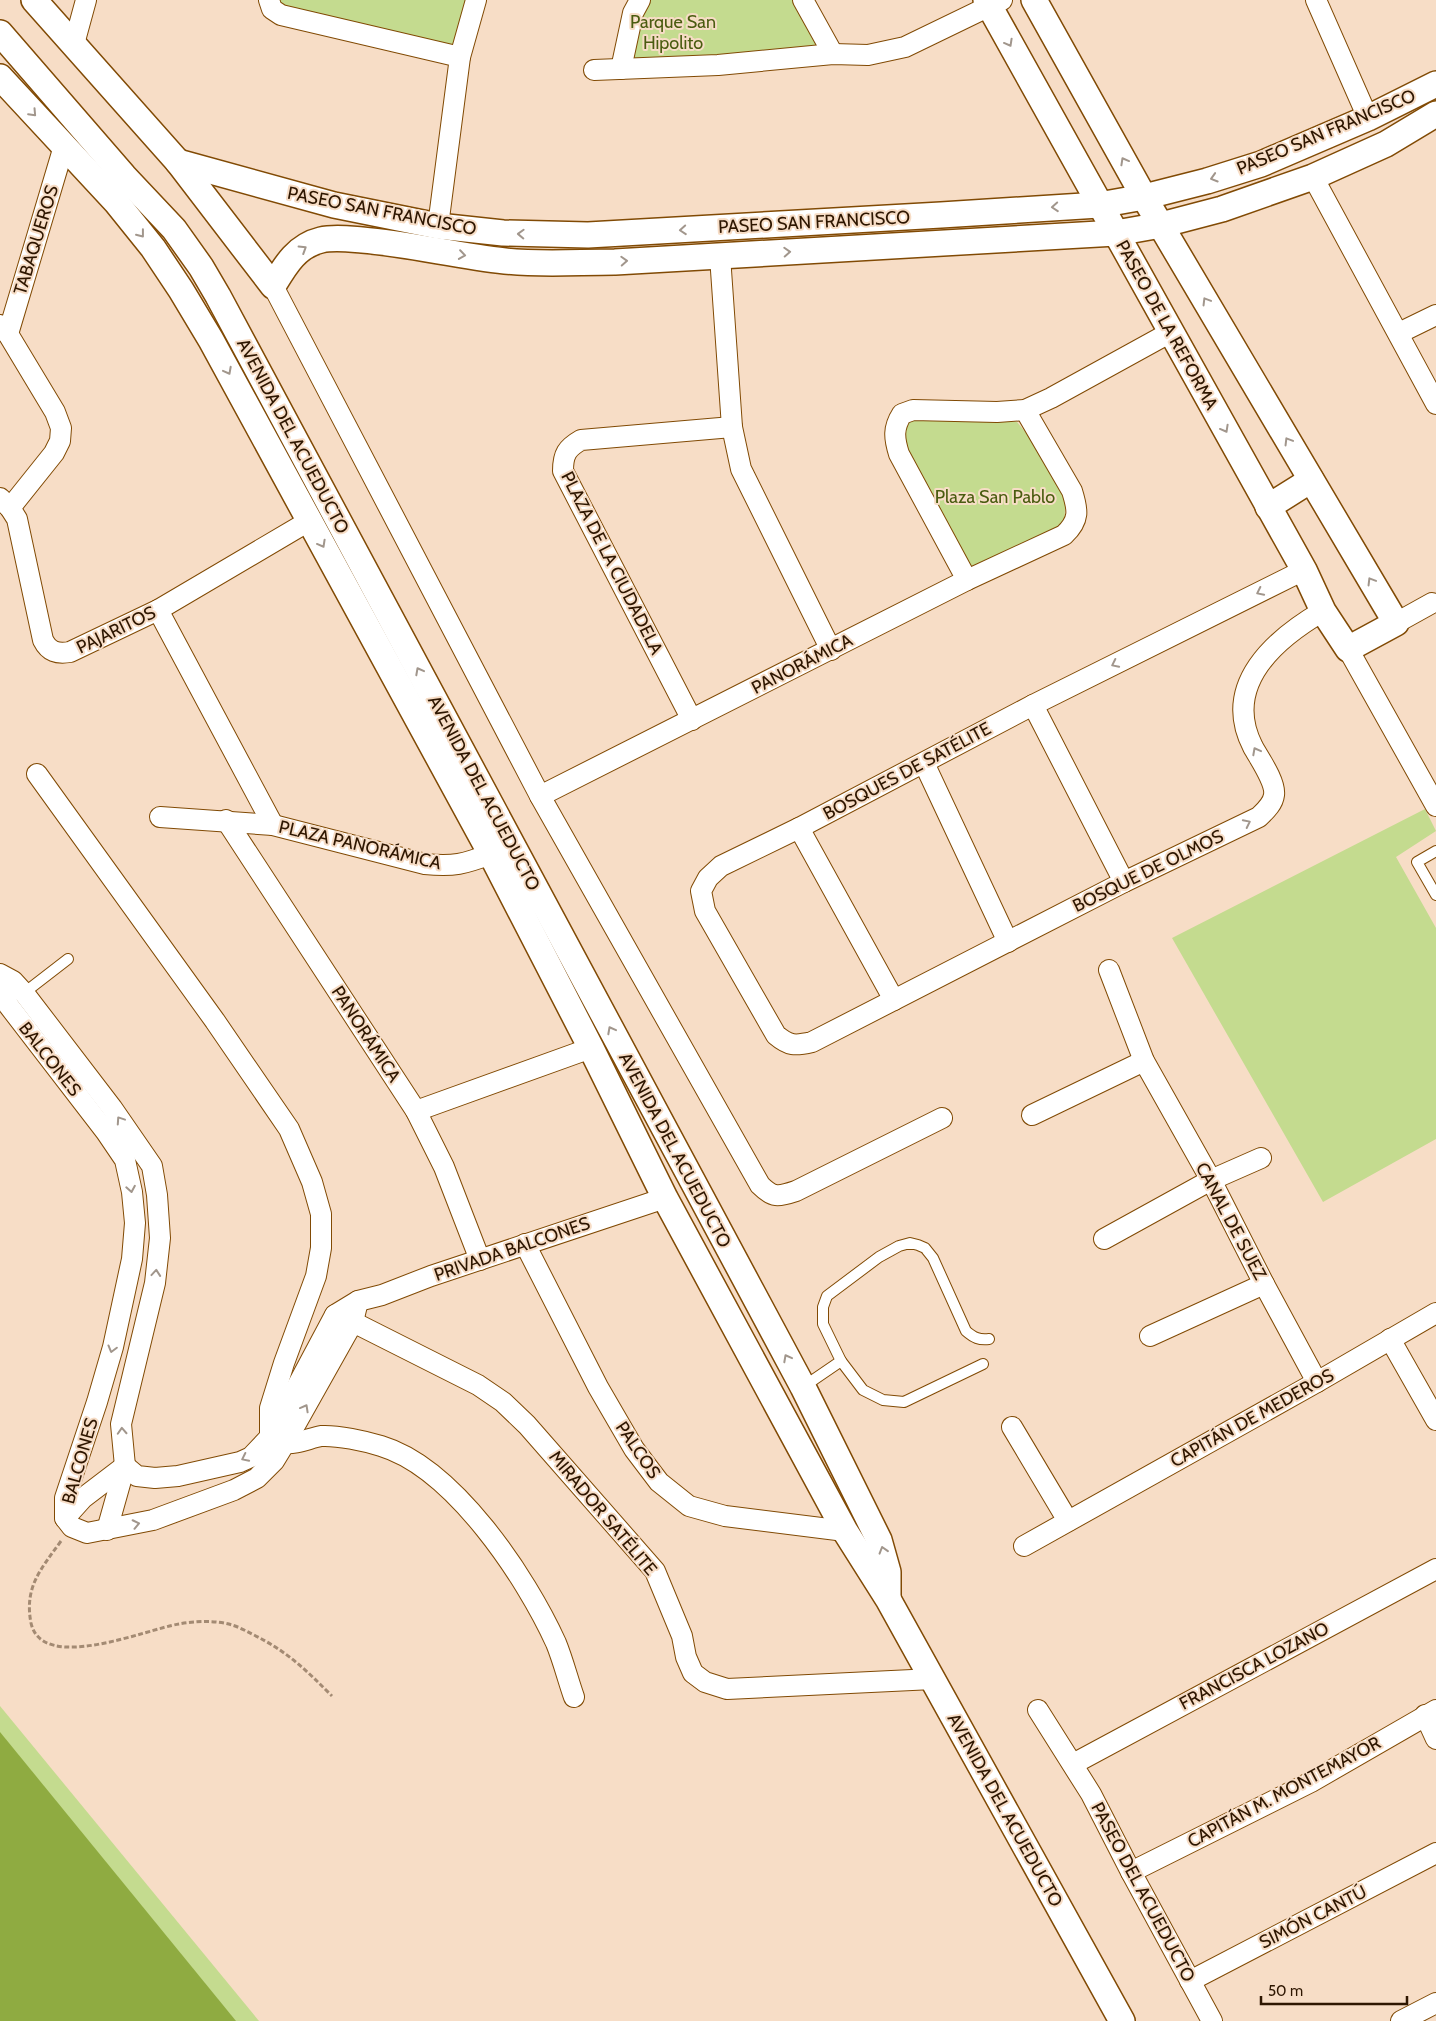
<svg xmlns="http://www.w3.org/2000/svg" width="1436" height="2021" font-family="Cabin,sans-serif">
<style>
.green{fill:#c4db8f}
.forest{fill:#8fab41}
.lines{fill:none;stroke-linecap:round;stroke-linejoin:round}
.service-casing{stroke:#814a04;stroke-width:12}
.minor-casing{stroke:#814a04;stroke-width:22}
.tertiary-casing{stroke:#814a04;stroke-width:28}
.path{stroke:#a38a73;stroke-width:3;stroke-dasharray:5 2.5;stroke-linecap:butt}
.service{stroke:#fff;stroke-width:10}
.minor{stroke:#fff;stroke-width:20}
.tertiary{stroke:#fff;stroke-width:25}
.oneway{stroke:#a1968c}
.labels{text-anchor:middle;stroke-width:4;stroke-linejoin:round;paint-order:stroke}
.park-label{font-size:18px;fill:#4a5c10;stroke:#f7ddc6}
.street-label{font-size:18px;fill:#2e1600;stroke:#f7ddc6}
</style>
<rect width="100%" height="100%" fill="#f7ddc6"/>
<g class="green">
<polygon points="269,0 476,0 460,57 269,2"/>
<polygon points="650,0 803,0 833,54 621,69"/>
<polygon points="902,414 1017,422 1066,481 1064,535 967,580 899,454"/>
<polygon points="1425,809 1436,831 1396,857 1436,928 1436,1139 1323,1202 1172,938"/>
<polygon points="0,1706 259,2021 0,2021"/>
</g>
<polygon class="forest" points="0,1732 236,2021 0,2021"/>
<g class="lines">
<defs>
<g id="service">
<polyline points="1436,851 1417,862 1436,895"/>
<polyline points="24,993 68,959"/>
<polyline points="841,1361 863,1390 883,1400 904,1402 983,1364"/>
<path d="M803,1387L841,1361L823,1324V1307L827,1296L879,1257L899,1246L910,1243L918,1245L925,1248L933,1258L966,1331C974,1338 979,1340 989,1339"/>
</g>
<g id="minor">
<polyline points="269,0 272,9 281,15 460,57"/>
<polyline points="803,0 833,54"/>
<polyline points="1316,0 1368,118"/>
<polyline points="74,44 86,0"/>
<polyline points="621,69 633,13 640,0"/>
<polyline points="594,70 718,65 833,54 868,55 905,47 1002,0"/>
<polyline points="1313,177 1436,404"/>
<polyline points="438,226 460,57 476,0"/>
<polyline points="720,256 732,427 741,469 831,650"/>
<path d="M273,286L540,796L760,1185C773,1198 778,1197 796,1191L942,1118"/>
<polyline points="0,325 8,334 55,412 61,428 60,441 54,453 10,508"/>
<polyline points="1399,333 1436,315"/>
<polyline points="8,334 64,146"/>
<path d="M0,498L10,508L17,519L43,640C49,652 57,654 70,652L158,610L309,521"/>
<path d="M1304,570L1033,705L799,828L721,866L708,878L701,891L705,911L776,1035C789,1046 795,1046 812,1042L1124,882L1259,817C1265,811 1273,804 1274,795C1276,782 1259,758 1253,747C1221,685 1275,639 1323,611"/>
<path d="M967,580L899,454C894,438 893,428 902,414L913,410L997,412L1025,410L1051,398L1171,332"/>
<polyline points="158,610 273,825"/>
<polyline points="1396,623 1432,603"/>
<polyline points="1348,649 1436,806"/>
<polyline points="1033,705 1124,882"/>
<path d="M692,720L563,471C563,454 567,448 581,440L732,427"/>
<polyline points="924,763 1008,942"/>
<path d="M37,774L215,1021L289,1129L312,1182L321,1214V1248L316,1276L284,1363L270,1408V1437C274,1439 279,1442 284,1443C295,1445 310,1438 321,1436C337,1435 365,1441 381,1446C454,1468 526,1577 556,1643C563,1660 568,1680 574,1697"/>
<path d="M540,796L967,580L1064,535C1080,520 1078,510 1072,491L1025,410"/>
<path d="M160,817L273,825L425,864C454,867 464,864 491,854"/>
<polyline points="226,820 416,1111 444,1167 480,1260"/>
<polyline points="799,828 894,1000"/>
<polyline points="1109,970 1144,1061 1211,1180 1264,1284 1317,1382"/>
<polyline points="0,974 13,981 24,993 112,1108 152,1166 157,1195 160,1238 155,1283 121,1424 125,1466 107,1530"/>
<polyline points="0,989 9,1006 106,1132 125,1160 132,1192 135,1223 132,1259 113,1347 97,1402 65,1498 65,1518 72,1527 87,1533 153,1520 234,1490 257,1478 274,1461 285,1443 353,1322 358,1301"/>
<polyline points="416,1111 591,1048"/>
<polyline points="1032,1115 1144,1061"/>
<polyline points="1104,1239 1211,1180 1261,1158"/>
<polyline points="525,1244 598,1387 634,1449 659,1482 689,1506 725,1516 845,1531"/>
<polyline points="335,1315 353,1322 478,1385 503,1402 527,1425 655,1571 682,1636 686,1657 693,1673 705,1682 727,1689 933,1679"/>
<polyline points="1150,1336 1264,1284"/>
<polyline points="1390,1339 1436,1420"/>
<polyline points="1012,1427 1068,1521"/>
<polyline points="65,1518 83,1498 125,1466 137,1476 155,1478 178,1476 240,1462 251,1457 270,1437 335,1315 358,1301 382,1295 431,1276 665,1198"/>
<polyline points="1024,1546 1317,1382 1436,1313"/>
<polyline points="1038,1710 1091,1794 1131,1872 1212,2021"/>
<polyline points="1425,1715 1436,1739"/>
<polyline points="1073,1764 1436,1569"/>
<polyline points="1131,1872 1311,1782 1436,1710"/>
<polyline points="1190,1981 1436,1853"/>
<polyline points="1401,2021 1436,2003"/>
</g>
<g id="tertiary">
<path d="M34,0L178,162L273,286C285,266 296,246 321,240C334,237 349,239 362,240C410,244 457,256 505,261C541,265 578,262 615,262L1116,233L1161,225L1222,209L1313,177L1386,144L1436,114"/>
<polyline points="986,0 1304,570 1323,611 1348,649 1396,623 1144,197 1034,0"/>
<polyline points="0,33 124,176 174,229 201,267 218,296 803,1387 879,1540 888,1572 888,1596"/>
<polyline points="0,77 116,202 153,248 181,290 211,340 491,854 591,1048 665,1198 845,1531 888,1599 1122,2021"/>
<polyline points="178,162 334,205 438,226 503,233 588,235 941,215 1099,205 1144,197 1207,181 1261,164 1368,118 1436,84"/>
<polyline points="1268,507 1311,480"/>
</g>
</defs>
<use href="#service" class="service-casing"/>
<use href="#minor" class="minor-casing"/>
<use href="#tertiary" class="tertiary-casing"/>
<path class="path" d="M61,1541C41,1569 24,1587 31,1623C42,1674 147,1629 179,1624C196,1621 216,1620 232,1625C239,1627 246,1631 252,1634C287,1651 306,1670 332,1696"/>
<use href="#service" class="service"/>
<use href="#minor" class="minor"/>
<use href="#tertiary" class="tertiary"/>
</g>
<defs><path id="oneway-chevron" d="M-2-3.5L2.5 0L-2 3.5" fill="none" stroke-width="1.6" stroke-linecap="round" stroke-linejoin="round" transform="scale(1.25)"/></defs>
<g class="oneway">
<use href="#oneway-chevron" transform="translate(1009 43) rotate(61)"/>
<use href="#oneway-chevron" transform="translate(33 113) rotate(47)"/>
<use href="#oneway-chevron" transform="translate(1124 161) rotate(-119)"/>
<use href="#oneway-chevron" transform="translate(1214 178) rotate(163)"/>
<use href="#oneway-chevron" transform="translate(1055 207) rotate(176)"/>
<use href="#oneway-chevron" transform="translate(683 230) rotate(176)"/>
<use href="#oneway-chevron" transform="translate(141 234) rotate(52)"/>
<use href="#oneway-chevron" transform="translate(521 234) rotate(-178)"/>
<use href="#oneway-chevron" transform="translate(303 249) rotate(-32)"/>
<use href="#oneway-chevron" transform="translate(787 252) rotate(-3)"/>
<use href="#oneway-chevron" transform="translate(462 255) rotate(8)"/>
<use href="#oneway-chevron" transform="translate(624 261) rotate(-3)"/>
<use href="#oneway-chevron" transform="translate(1206 301) rotate(-121)"/>
<use href="#oneway-chevron" transform="translate(228 371) rotate(62)"/>
<use href="#oneway-chevron" transform="translate(1225 429) rotate(61)"/>
<use href="#oneway-chevron" transform="translate(1288 441) rotate(-121)"/>
<use href="#oneway-chevron" transform="translate(322 544) rotate(61)"/>
<use href="#oneway-chevron" transform="translate(1371 581) rotate(-121)"/>
<use href="#oneway-chevron" transform="translate(1260 592) rotate(154)"/>
<use href="#oneway-chevron" transform="translate(1115 664) rotate(154)"/>
<use href="#oneway-chevron" transform="translate(419 671) rotate(-118)"/>
<use href="#oneway-chevron" transform="translate(1256 751) rotate(-118)"/>
<use href="#oneway-chevron" transform="translate(1247 823) rotate(-26)"/>
<use href="#oneway-chevron" transform="translate(611 1030) rotate(-118)"/>
<use href="#oneway-chevron" transform="translate(120 1120) rotate(-124)"/>
<use href="#oneway-chevron" transform="translate(131 1189) rotate(80)"/>
<use href="#oneway-chevron" transform="translate(156 1273) rotate(-85)"/>
<use href="#oneway-chevron" transform="translate(112 1349) rotate(105)"/>
<use href="#oneway-chevron" transform="translate(787 1358) rotate(-118)"/>
<use href="#oneway-chevron" transform="translate(305 1408) rotate(-61)"/>
<use href="#oneway-chevron" transform="translate(122 1431) rotate(-93)"/>
<use href="#oneway-chevron" transform="translate(245 1458) rotate(154)"/>
<use href="#oneway-chevron" transform="translate(136 1524) rotate(-12)"/>
<use href="#oneway-chevron" transform="translate(883 1550) rotate(-107)"/>
</g>
<g class="labels">
<g class="park-label">
<text x="673" y="28">Parque San<tspan x="673" dy="21">Hipolito</tspan></text>
<text x="995" y="503">Plaza San Pablo</text>
</g>
<g class="street-label">
<text transform="translate(1326 132) rotate(-23)" y="6">PASEO SAN FRANCISCO</text>
<text transform="translate(382 211) rotate(11)" y="6">PASEO SAN FRANCISCO</text>
<text transform="translate(814 222) rotate(-3)" y="6">PASEO SAN FRANCISCO</text>
<text transform="translate(36 240) rotate(-73)" y="6">TABAQUEROS</text>
<text transform="translate(1167 325) rotate(61)" y="6">PASEO DE LA REFORMA</text>
<text transform="translate(293 436) rotate(62)" y="6">AVENIDA DEL ACUEDUCTO</text>
<text transform="translate(612 563) rotate(63)" y="6">PLAZA DE LA CIUDADELA</text>
<text transform="translate(116 630) rotate(-26)" y="6">PAJARITOS</text>
<text transform="translate(802 664) rotate(-27)" y="6">PANORÁMICA</text>
<text transform="translate(907 771) rotate(-28)" y="6">BOSQUES DE SATÉLITE</text>
<text transform="translate(484 793) rotate(62)" y="6">AVENIDA DEL ACUEDUCTO</text>
<text transform="translate(360 845) rotate(13)" y="6">PLAZA PANORÁMICA</text>
<text transform="translate(1148 871) rotate(-26)" y="6">BOSQUE DE OLMOS</text>
<text transform="translate(366 1034) rotate(57)" y="6">PANORÁMICA</text>
<text transform="translate(50 1059) rotate(52)" y="6">BALCONES</text>
<text transform="translate(675 1150) rotate(62)" y="6">AVENIDA DEL ACUEDUCTO</text>
<text transform="translate(1231 1221) rotate(62)" y="6">CANAL DE SUEZ</text>
<text transform="translate(512 1249) rotate(-19)" y="6">PRIVADA BALCONES</text>
<text transform="translate(1252 1418) rotate(-29)" y="6">CAPITÁN DE MEDEROS</text>
<text transform="translate(638 1450) rotate(56)" y="6">PALCOS</text>
<text transform="translate(80 1461) rotate(-74)" y="6">BALCONES</text>
<text transform="translate(603 1513) rotate(50)" y="6">MIRADOR SATÉLITE</text>
<text transform="translate(1254 1666) rotate(-28)" y="6">FRANCISCA LOZANO</text>
<text transform="translate(1284 1792) rotate(-28)" y="6">CAPITÁN M. MONTEMAYOR</text>
<text transform="translate(1005 1810) rotate(61)" y="6">AVENIDA DEL ACUEDUCTO</text>
<text transform="translate(1143 1892) rotate(62)" y="6">PASEO DEL ACUEDUCTO</text>
<text transform="translate(1313 1917) rotate(-27)" y="6">SIMÓN CANTÚ</text>
</g>
</g>
<path d="M1261 1996v8h146v-8" fill="none" stroke="#2e1600" stroke-width="2.5"/>
<text x="1268" y="1996" font-size="15" fill="#2e1600" stroke="#f7ddc6" stroke-width="4" paint-order="stroke">50 m</text>
</svg>
